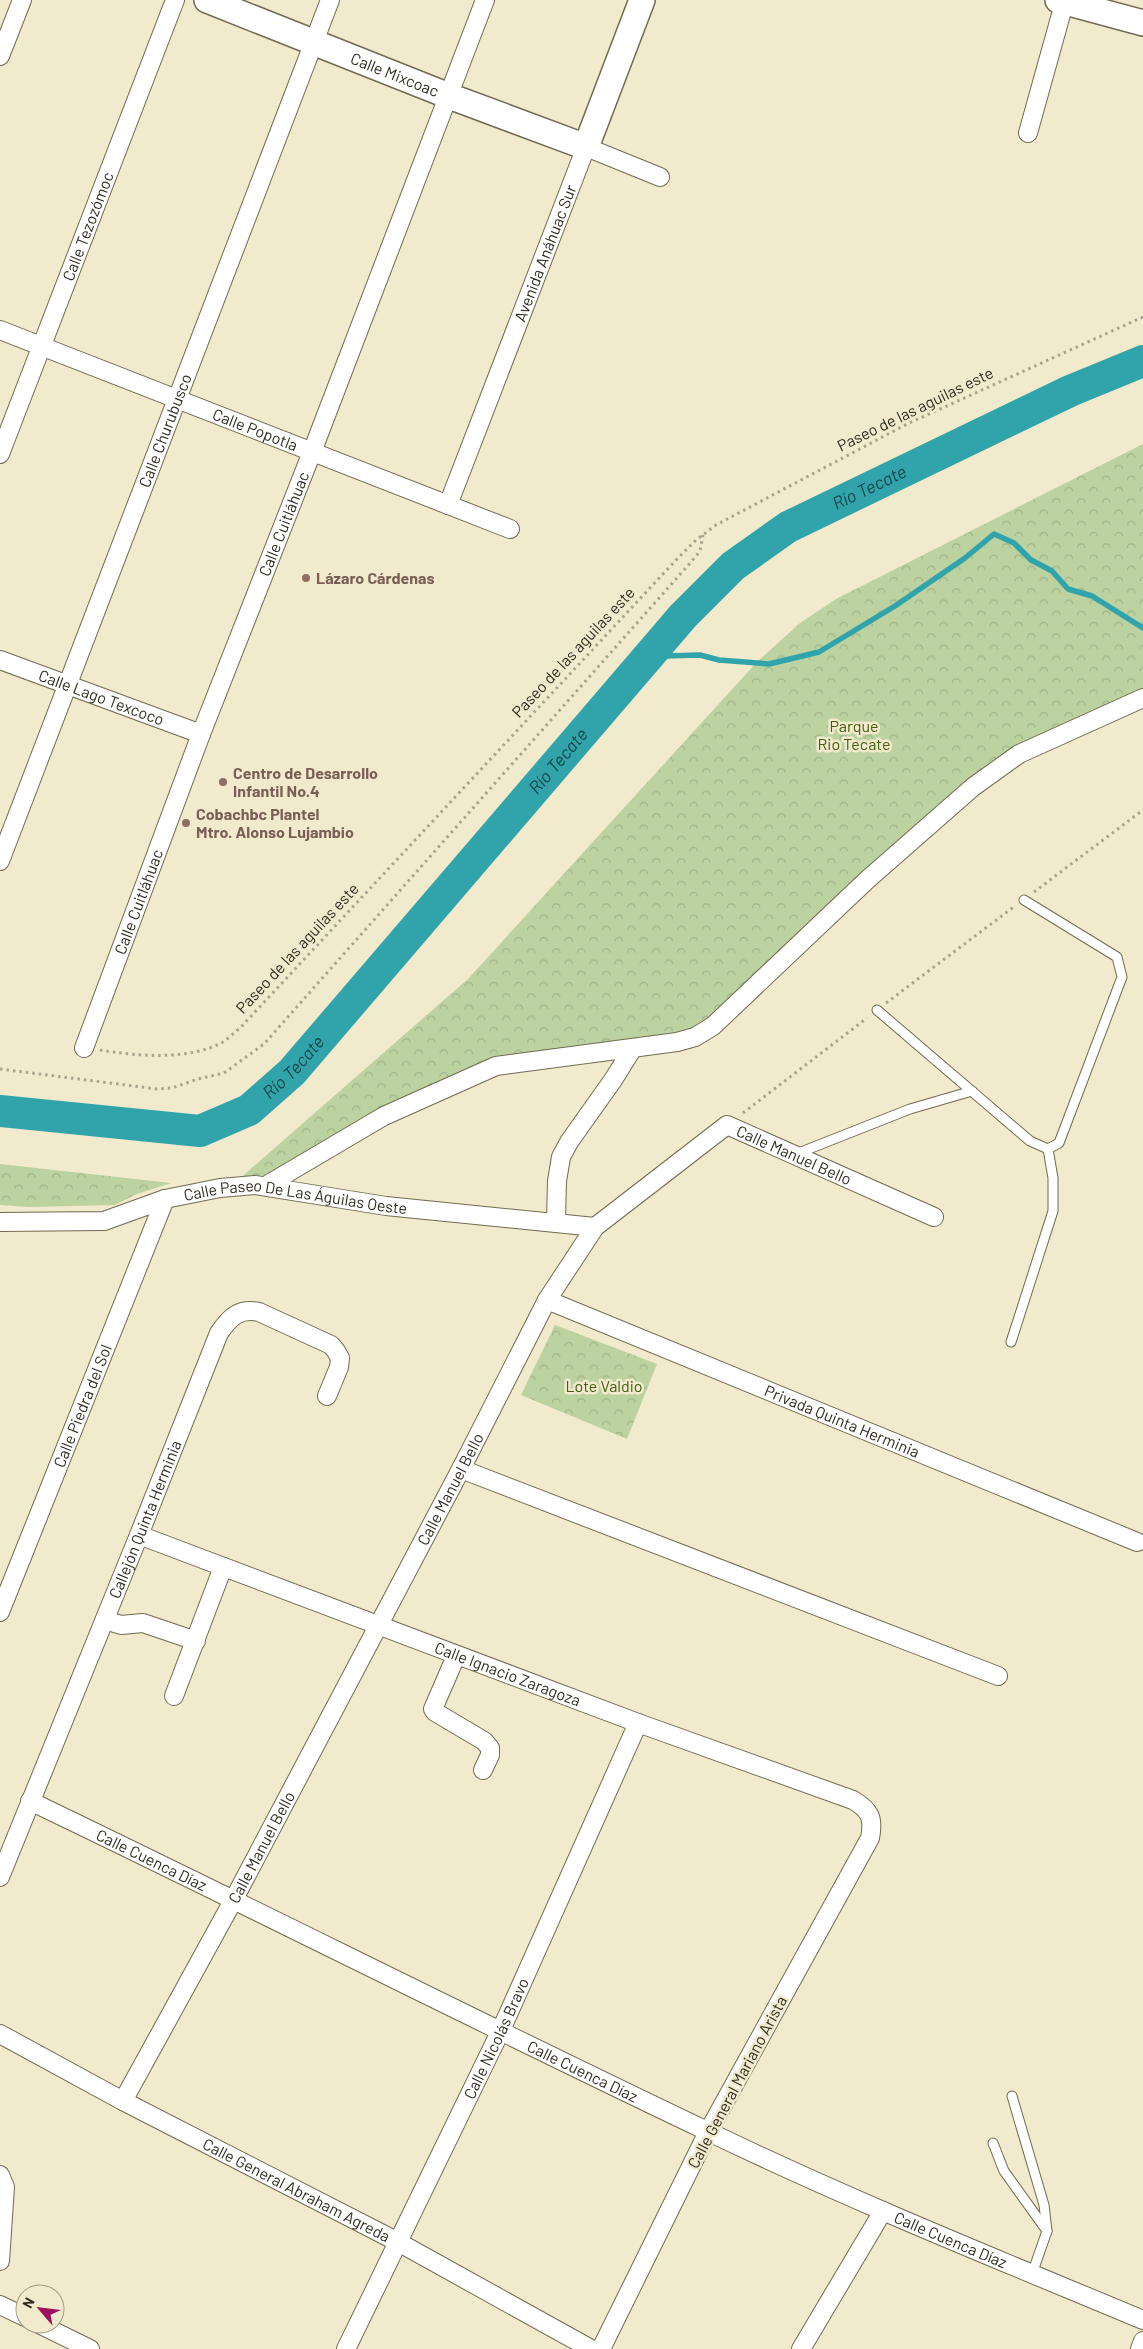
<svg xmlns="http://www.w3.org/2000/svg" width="1143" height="2349" font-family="Barlow,sans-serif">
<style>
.park{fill:url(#park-crowns)}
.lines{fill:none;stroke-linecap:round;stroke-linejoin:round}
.stream{stroke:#31a4ab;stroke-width:5.5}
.river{stroke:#31a4ab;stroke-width:32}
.lane-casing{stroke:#716b51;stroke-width:11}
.street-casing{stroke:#716b51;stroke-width:20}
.secondary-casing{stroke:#716b51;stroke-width:28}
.path{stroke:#a9a48d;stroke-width:3;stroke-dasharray:2.5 4;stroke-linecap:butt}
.lane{stroke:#fff;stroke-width:9}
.street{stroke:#fff;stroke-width:18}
.secondary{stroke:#fff;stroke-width:25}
.education-dot{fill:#8d6e63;stroke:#f1eacd;stroke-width:2}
.labels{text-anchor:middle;stroke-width:5;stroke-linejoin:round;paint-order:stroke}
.street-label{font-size:16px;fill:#2f2c21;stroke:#f1eacd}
.education-label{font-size:16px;font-weight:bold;fill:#785e54;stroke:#f1eacd;text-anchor:start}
.park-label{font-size:16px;fill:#435d13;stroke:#f1eacd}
.water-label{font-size:18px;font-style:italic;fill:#144649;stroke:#f1eacd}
</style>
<defs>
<pattern id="park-crowns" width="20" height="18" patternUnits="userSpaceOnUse" patternTransform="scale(1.25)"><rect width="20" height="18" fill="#bcd2a1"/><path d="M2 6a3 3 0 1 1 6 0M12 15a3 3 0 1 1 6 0" fill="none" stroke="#a2b48a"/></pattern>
</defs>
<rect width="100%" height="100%" fill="#f1eacd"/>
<g class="park">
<polygon points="1143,444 1143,703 1043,745 971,790 686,1038 536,1054 297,1166 231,1186 468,979 757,662 800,623 836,599"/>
<polygon points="0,1164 171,1183 137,1194 115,1205 29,1207 0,1205"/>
<polygon points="555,1325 657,1364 627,1439 521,1395"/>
</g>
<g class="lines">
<polyline class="stream" points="645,660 664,656 700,655 719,660 769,664 819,652 895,606 965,558 994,534 1014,543 1031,560 1052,571 1068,589 1092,596 1143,628"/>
<path class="river" id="s1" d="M0,1111L200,1131L249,1110L292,1072L683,616L733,566L788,527L1070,391L1143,361"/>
<defs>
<g id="lane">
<polyline points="877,1010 1030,1141 1048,1149 1059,1143 1122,977 1117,957 1024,900"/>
<polyline points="796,1154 910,1109 972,1091"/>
<polyline points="1011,1342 1053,1211 1053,1178 1048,1149"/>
<polyline points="1012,2096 1044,2205 1047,2231 1032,2274"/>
<polyline points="993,2143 1004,2171 1047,2231"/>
</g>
<g id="street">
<polyline points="0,56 22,0"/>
<polyline points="1028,133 1065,0"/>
<path id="s2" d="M0,330L510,529"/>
<path id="s3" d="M0,454L175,0"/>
<path id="s4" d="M448,505L586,147L660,177"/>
<path id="s5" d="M0,660L201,734"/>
<path id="s6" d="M0,861L330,0"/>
<path id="s7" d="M84,1048L201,734L312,452L485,0"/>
<polyline points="267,1185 384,1116 496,1066 677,1042 695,1037 713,1026 867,880 973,787 1019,754 1143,698"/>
<polyline points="556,1221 557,1181 561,1157 569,1142 613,1080 633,1048"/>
<path id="s8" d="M0,1222L104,1221L165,1199L220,1188L255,1185L386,1206L595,1227"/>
<path id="s9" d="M547,1300L1137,1542"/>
<polyline points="461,1469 998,1676"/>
<path id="s10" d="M139,1535L638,1723L853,1800C870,1810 874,1818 870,1838L708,2132L601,2349"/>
<path id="s11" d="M0,1612L165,1199"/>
<polyline points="105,1620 121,1625 143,1623 196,1641"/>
<polyline points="456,1656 433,1709 435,1712 484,1741 490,1748 490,1755 483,1770"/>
<polyline points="174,1696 223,1567"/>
<path id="s12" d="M30,1801C257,1910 480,2023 707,2131C850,2200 997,2259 1143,2320"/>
<path id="s13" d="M0,1877L139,1535L219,1333C230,1317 239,1308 259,1312L331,1345L336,1351L340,1358L339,1367L327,1396"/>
<path id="s14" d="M0,2034L123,2101L398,2242L591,2349"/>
<path id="s15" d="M123,2101L234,1899L461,1469L547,1300L595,1227L727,1125L934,1217"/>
<polyline points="0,2175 5,2187 0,2261"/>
<polyline points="0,2305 25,2317"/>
<polyline points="39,2324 90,2349"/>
<path id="s16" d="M346,2349L501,2030L638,1723"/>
<polyline points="801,2349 883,2211"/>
<polyline points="1140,2349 1143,2341"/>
</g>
<g id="secondary">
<path id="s17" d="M207,0L449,96L586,147L642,0"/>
<polyline points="1058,0 1143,23"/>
</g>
</defs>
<use href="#lane" class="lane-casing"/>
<use href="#street" class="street-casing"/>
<use href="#secondary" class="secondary-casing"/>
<g class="path">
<polyline points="1034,892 1143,810"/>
<polyline points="886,1003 1015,906"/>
<path d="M100,1050C136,1056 189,1061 223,1042C229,1038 235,1032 241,1027L676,560L696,540L716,525L907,424L1143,317"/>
<polyline points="0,1069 157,1089 172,1088 198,1079 224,1073 264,1044 691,562 700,551 703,535"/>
<polyline points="743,1113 867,1018"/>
</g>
<use href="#lane" class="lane"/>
<use href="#street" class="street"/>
<use href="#secondary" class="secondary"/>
</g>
<g class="education-dot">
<circle cx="306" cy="578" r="5"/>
<circle cx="223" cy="782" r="5"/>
<circle cx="186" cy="823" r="5"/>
</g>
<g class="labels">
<g class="street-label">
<text dy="6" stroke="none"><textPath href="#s17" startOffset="202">Calle Mixcoac</textPath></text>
<text dy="6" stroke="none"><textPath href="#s3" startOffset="244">Calle Tezozómoc</textPath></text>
<text dy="6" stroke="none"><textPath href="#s4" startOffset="270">Avenida Anáhuac Sur</textPath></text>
<text transform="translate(915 409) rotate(-26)" y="6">Paseo de las aguilas este</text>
<text dy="6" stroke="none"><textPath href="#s6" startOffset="461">Calle Churubusco</textPath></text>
<text dy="6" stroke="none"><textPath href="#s2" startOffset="274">Calle Popotla</textPath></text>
<text dy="6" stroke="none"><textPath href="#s7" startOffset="561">Calle Cuitláhuac</textPath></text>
<text transform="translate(573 652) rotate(-47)" y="6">Paseo de las aguilas este</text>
<text dy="6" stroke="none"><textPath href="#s5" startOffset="108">Calle Lago Texcoco</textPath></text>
<text dy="6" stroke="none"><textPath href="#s7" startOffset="156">Calle Cuitláhuac</textPath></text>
<text transform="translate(297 948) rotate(-47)" y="6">Paseo de las aguilas este</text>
<text dy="6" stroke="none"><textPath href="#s15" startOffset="1234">Calle Manuel Bello</textPath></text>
<text dy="6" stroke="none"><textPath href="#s8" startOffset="301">Calle Paseo De Las Águilas Oeste</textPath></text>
<text dy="6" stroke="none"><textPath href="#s11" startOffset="222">Calle Piedra del Sol</textPath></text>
<text dy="6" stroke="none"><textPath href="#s9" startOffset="319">Privada Quinta Herminia</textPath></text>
<text dy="6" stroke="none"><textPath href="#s15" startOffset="694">Calle Manuel Bello</textPath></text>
<text dy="6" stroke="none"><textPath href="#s13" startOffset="386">Callejón Quinta Herminia</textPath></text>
<text dy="6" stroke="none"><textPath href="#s10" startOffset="394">Calle Ignacio Zaragoza</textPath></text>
<text dy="6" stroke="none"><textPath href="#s15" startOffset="289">Calle Manuel Bello</textPath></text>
<text dy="6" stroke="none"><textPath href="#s12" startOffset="135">Calle Cuenca Díaz</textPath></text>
<text dy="6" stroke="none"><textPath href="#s16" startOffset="345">Calle Nicolás Bravo</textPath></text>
<text dy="6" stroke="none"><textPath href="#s12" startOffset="615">Calle Cuenca Díaz</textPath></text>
<text transform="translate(737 2082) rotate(-62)" y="6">Calle General Mariano Arista</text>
<text dy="6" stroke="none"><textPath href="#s14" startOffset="335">Calle General Abraham Agreda</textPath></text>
<text dy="6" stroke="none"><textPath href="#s12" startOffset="1020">Calle Cuenca Díaz</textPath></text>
</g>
<g class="education-label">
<text x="316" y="584">Lázaro Cárdenas</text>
<text x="233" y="779">Centro de Desarrollo<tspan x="233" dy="18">Infantil No.4</tspan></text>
<text x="196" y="820">Cobachbc Plantel<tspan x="196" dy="18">Mtro. Alonso Lujambio</tspan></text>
</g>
<g class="park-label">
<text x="854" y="732">Parque<tspan x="854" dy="18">Rio Tecate</tspan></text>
<text x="604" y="1392">Lote Valdio</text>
</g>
<g class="water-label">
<text dy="6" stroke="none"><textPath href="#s1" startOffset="1141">Río Tecate</textPath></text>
<text dy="6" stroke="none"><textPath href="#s1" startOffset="721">Río Tecate</textPath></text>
<text dy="6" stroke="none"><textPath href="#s1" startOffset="316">Río Tecate</textPath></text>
</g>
</g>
<g transform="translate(40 2309) rotate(298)"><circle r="24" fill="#f1eacd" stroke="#a39e88"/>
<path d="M0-4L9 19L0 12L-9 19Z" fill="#9e105b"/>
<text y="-8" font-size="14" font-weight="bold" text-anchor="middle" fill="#2f2c21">N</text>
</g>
</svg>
